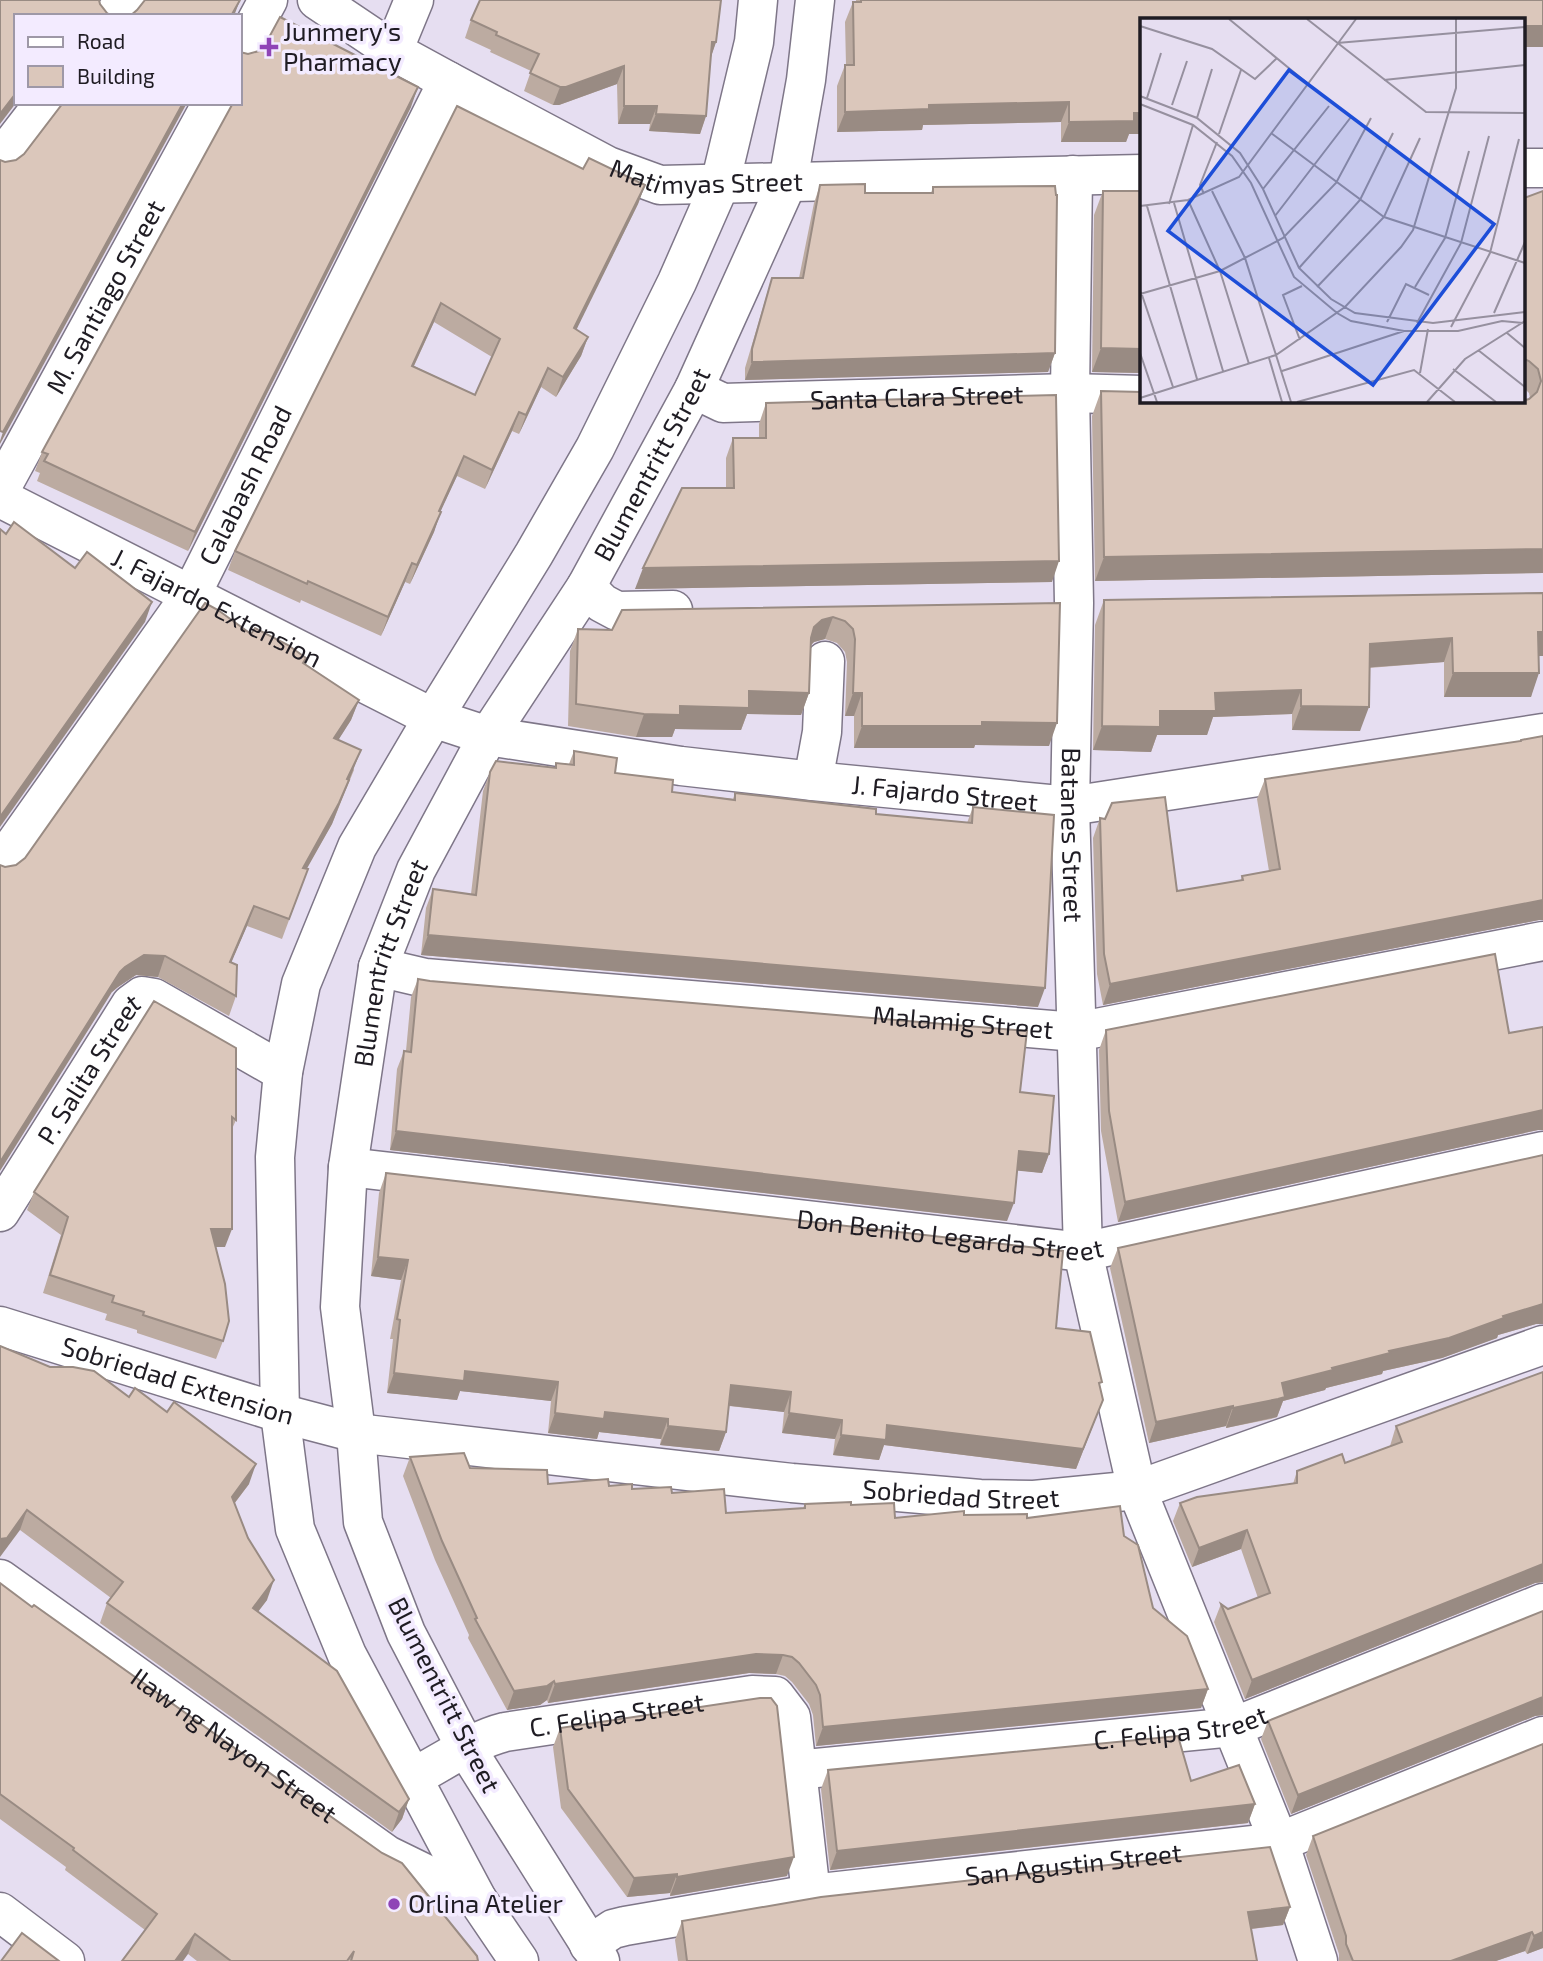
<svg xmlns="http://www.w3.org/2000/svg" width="1543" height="1961" font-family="'Exo 2',sans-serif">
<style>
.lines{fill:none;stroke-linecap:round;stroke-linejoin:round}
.minor-casing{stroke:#7e7688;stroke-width:41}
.minor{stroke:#fff;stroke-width:38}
.wall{fill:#bcaba1;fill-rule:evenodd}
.shaded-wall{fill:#998b83}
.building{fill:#dbc7bb;stroke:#998b83;stroke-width:2;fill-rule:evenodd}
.poi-dot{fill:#8f44b6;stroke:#f3ebff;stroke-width:2.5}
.labels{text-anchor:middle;stroke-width:7;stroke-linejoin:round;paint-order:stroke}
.poi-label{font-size:26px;fill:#1f1c23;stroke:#f3ebff;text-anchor:start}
.street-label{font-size:26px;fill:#1f1c23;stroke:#f3ebff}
.inset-road{fill:none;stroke:#96909f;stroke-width:2}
.view{fill:#1d4ed8;fill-opacity:0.15;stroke:#1d4ed8;stroke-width:3.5}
.inset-edge{fill:none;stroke:#1f1c23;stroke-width:3.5}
</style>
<rect width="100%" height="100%" fill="#e6def1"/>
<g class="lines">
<defs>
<g id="minor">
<path id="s1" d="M317,0L393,51L448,81L608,166L660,185L1142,174"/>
<polyline points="113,16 125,0"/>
<polyline points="393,51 414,0"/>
<polyline points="240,52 268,0"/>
<polyline points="0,160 44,103"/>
<polyline points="1524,168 1543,168"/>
<path id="s2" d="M1073,175L1070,393L1074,603L1070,806L1083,1252L1137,1490L1279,1842L1318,1961"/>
<path id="s3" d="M694,389L723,403L1070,393L1142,395"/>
<path id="s4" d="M0,490L212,103"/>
<path id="s5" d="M0,498L433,718L488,736L681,766L813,781L1070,806L1543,733"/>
<polyline points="586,587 602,603 617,611 673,610"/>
<polyline points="813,781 822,732 825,661"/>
<path id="s6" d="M0,865L191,595L448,81"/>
<path id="s7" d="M378,967L425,978L1076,1032L1543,941"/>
<path id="s8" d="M348,1167L1083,1252L1543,1151"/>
<path id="s9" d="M0,1212L131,1004L142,996L154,998L283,1072"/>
<path id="s10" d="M0,1326L280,1413L356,1433L792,1483L980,1499L1034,1500L1137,1490L1543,1345"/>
<path id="s11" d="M0,1579L387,1855L477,1899"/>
<path id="s12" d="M796,1770L1233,1727L1543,1603"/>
<path id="s13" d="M412,1778C441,1763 473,1740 505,1732L752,1695L775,1696L791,1717L811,1894"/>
<polyline points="0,1912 65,1961"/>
<path id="s14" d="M589,1945L613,1929L625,1926L811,1894L1279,1842L1543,1736"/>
<polyline points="519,1961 477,1899 347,1655 295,1529 280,1413 275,1157 283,1072 301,984 357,847 433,718 534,554 595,448 677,282 720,184 754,42 758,0"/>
<path id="s15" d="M600,1961L466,1748L406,1633L363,1522L356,1433L340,1307L348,1167L378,967L416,870L488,736L586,587L694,389L788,181L806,80L815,0"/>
</g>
</defs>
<use href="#minor" class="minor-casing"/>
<use href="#minor" class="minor"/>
</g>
<g class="wall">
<polygon points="856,0 1543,0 1543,47 1142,19 1129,134 1126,142 1061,142 1061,122 923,125 922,130 837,132 837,86 845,65 846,65 845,22 853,2 856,2"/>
<polygon points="471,20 716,42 711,56 706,116 700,134 649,131 650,124 618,124 617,84 559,105 553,105 524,91 531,71 490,52 491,50 465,38"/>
<polygon points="240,52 411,107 188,551 37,481 40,473 35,471 42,452 240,103"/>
<path d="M457,106L583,169L645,185L638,204L576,329L588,337L581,356L556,397L541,387L519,434L512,431L485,489L457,476L440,512L434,532L410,584L405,582L381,636L301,600L300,603L228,570L235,551ZM434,322L492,357L475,395L414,366Z"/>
<polygon points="820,185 865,193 931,193 933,187 1055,353 1048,372 745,380 745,368 766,297 772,278 799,278 814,203"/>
<polygon points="1103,191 1142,373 1092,372 1094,215"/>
<polygon points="1543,191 1543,573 1095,581 1092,416 1101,391 1142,401 1519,402 1529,399 1530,398 1529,393 1524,388 1524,198"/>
<polygon points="766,403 1052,582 635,589 726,488 726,458 733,438 759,438 759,424"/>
<polygon points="1543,593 1543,656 1539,656 1531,697 1444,697 1444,662 1369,668 1360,731 1292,730 1292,714 1213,717 1207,735 1157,735 1151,752 1093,750 1095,625 1104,600"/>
<polygon points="1060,603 1049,746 975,745 974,748 854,748 854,716 845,716 847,662 845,652 837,643 825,639 814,642 811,645 809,693 801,715 747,714 741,730 675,729 672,737 636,737 568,726 570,651 578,629 612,630"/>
<polygon points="251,634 304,663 359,700 351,720 338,740 354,770 332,824 306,869 308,869 282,939 247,926 231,962 236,996 229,1016 158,977 136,975 118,987 112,992 5,867 16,865 25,858"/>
<polygon points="1543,736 1543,920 1539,920 1103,1005 1097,974 1093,838 1100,818 1177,891 1241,880 1242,876 1269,871 1257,799 1265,779 1520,741 1521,740"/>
<polygon points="574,751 615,773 672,792 733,799 735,793 876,814 967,823 973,807 1038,1007 421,955 426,908 433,889 471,894 483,791 490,772 555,768 556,763 569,764"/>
<polygon points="418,979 1020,1092 1049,1154 1042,1173 1017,1170 1007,1221 390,1150 397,1069 404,1051 406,1051 411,997"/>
<polygon points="154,1001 236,1120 232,1129 225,1247 216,1247 223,1341 216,1359 137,1333 137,1330 105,1320 107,1314 43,1293 61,1235 27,1210 34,1192"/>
<polygon points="1543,1027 1543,1130 1538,1130 1118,1222 1101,1131 1099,1050 1106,1030 1509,1033"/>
<polygon points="386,1173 1056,1328 1100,1386 1103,1400 1076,1469 884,1445 879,1460 833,1455 835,1439 782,1433 784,1412 729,1406 726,1432 719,1451 660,1445 661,1439 599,1432 597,1439 548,1433 551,1401 460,1391 457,1400 387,1393 393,1339 390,1339 401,1280 371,1276 379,1193"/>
<polygon points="1118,1248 1536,1324 1498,1335 1497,1338 1442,1358 1383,1371 1382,1374 1326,1388 1325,1390 1283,1401 1277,1417 1271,1419 1226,1428 1226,1426 1149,1443 1110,1268"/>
<polygon points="0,1346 249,1484 234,1504 267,1600 258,1611 409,1799 402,1819 392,1832 100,1623 107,1603 111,1598 20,1530"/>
<polygon points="1543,1372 1543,1582 1535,1583 1245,1699 1214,1622 1221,1604 1228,1609 1258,1598 1241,1549 1192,1567 1173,1521 1180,1503 1293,1484 1297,1471 1345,1463 1390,1446 1396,1426"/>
<polygon points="410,1457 548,1484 609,1486 672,1493 726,1513 803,1508 805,1504 851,1505 895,1518 964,1515 1027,1518 1124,1536 1153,1608 1208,1689 1201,1708 816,1746 813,1715 809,1704 792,1682 785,1676 776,1674 749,1673 548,1703 547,1700 540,1705 507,1710 468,1638 469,1635 435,1560 403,1476"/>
<polygon points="0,1583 478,1961 197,1961 188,1954 145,1930 65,1870 66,1867 0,1819"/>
<polygon points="1543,1611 1543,1715 1535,1716 1291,1814 1261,1739 1268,1721"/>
<polygon points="560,1728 787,1876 670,1896 670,1893 627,1897 561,1808 553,1747"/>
<polygon points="1543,1744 1543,1948 1527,1954 1525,1951 1496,1961 1339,1961 1339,1954 1306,1855 1313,1836"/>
<polygon points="828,1770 1191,1781 1255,1804 1248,1823 830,1870 821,1789"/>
<polygon points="1290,1907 1283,1925 1251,1929 1257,1961 678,1961 675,1940 682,1921"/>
</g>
<g class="shaded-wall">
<polygon points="240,0 234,16 231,16"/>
<rect x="1524" y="26" width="19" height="21"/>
<polygon points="712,42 716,42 710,60"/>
<polygon points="624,66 617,84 559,105 553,105 560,87"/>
<polygon points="418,87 411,107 188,551 195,532"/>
<polygon points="16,93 16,103 0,124 0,114"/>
<polygon points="1069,102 1061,122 923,125 922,130 837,132 845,112 929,105"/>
<polygon points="183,103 187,103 0,444 0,441 3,432"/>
<polygon points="624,106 657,106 650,124 618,124"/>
<polygon points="1134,113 1142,113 1142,134 1129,134 1126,142 1061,142 1069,122"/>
<polygon points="656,114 706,116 700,134 649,131"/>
<polygon points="645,185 638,204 568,347 574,328"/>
<polygon points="441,303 434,322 405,385 412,366"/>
<polygon points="588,337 581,356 556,397 563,377"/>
<polygon points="1101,348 1142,349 1142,373 1092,372"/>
<polygon points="1055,353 1048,372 745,380 752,362"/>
<polygon points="548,368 541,387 519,434 526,415"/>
<polygon points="519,412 512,431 485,489 492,470"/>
<polygon points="464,456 457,476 432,530 439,511"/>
<polygon points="441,512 434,532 410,584 417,565"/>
<polygon points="1543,549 1543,573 1095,581 1104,557"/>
<polygon points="1059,561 1052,582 635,589 643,568"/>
<polygon points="412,563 405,582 381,636 388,617"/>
<polygon points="152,602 145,622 0,827 0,817"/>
<polygon points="833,617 825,639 814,642 806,650 814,627 822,620"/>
<polygon points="1538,632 1543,632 1543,656 1529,656"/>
<polygon points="1452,638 1444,662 1361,668 1370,644"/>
<polygon points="1453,673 1539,673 1531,697 1444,697"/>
<polygon points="1301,690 1292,714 1213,717 1207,735 1157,735 1151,752 1093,750 1102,726 1160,711 1215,693"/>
<polygon points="749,691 809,693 801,715 747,714 741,730 675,729 672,737 636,737 644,714"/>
<polygon points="853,693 862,693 854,716 845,716"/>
<polygon points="359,700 351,720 327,758 334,738"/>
<polygon points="1301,706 1369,707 1360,731 1292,730"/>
<polygon points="982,722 1057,723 1049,746 975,745 974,748 854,748 862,726"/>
<polygon points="361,750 332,824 296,888 303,868"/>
<polygon points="1543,900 1543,920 1539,920 1103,1005 1110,984"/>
<polygon points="254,906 247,926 223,982 230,962"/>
<polygon points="428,935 1045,988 1038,1007 421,955"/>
<polygon points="144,955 165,956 158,977 136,975 118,987 112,992 0,1171 0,1162 120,972 125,967"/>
<polygon points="1543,1110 1543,1130 1538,1130 1118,1222 1125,1202"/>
<polygon points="396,1131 1014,1203 1007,1221 390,1150"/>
<polygon points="1019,1151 1049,1154 1042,1173 1012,1170"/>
<polygon points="211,1229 232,1229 225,1247 204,1247"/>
<polygon points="378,1257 408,1260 401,1280 371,1276"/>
<polygon points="1543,1304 1543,1324 1536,1324 1498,1335 1497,1338 1442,1358 1383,1371 1382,1374 1326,1388 1325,1390 1283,1401 1277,1417 1226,1428 1233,1408 1282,1383"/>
<polygon points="465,1371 558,1382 551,1401 460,1391 457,1400 387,1393 394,1373"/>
<polygon points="731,1385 791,1392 784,1412 723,1405"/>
<polygon points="1103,1400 1076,1469 884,1445 879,1460 833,1455 841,1435 887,1425"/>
<polygon points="1233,1406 1226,1426 1149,1443 1156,1422"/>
<polygon points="605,1412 668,1419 661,1439 599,1432 597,1439 548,1433 555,1413"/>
<polygon points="789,1413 842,1420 835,1439 782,1433"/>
<polygon points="668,1426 726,1432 719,1451 660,1445"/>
<polygon points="256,1464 249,1484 224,1517 232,1497"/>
<polygon points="27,1510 20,1530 0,1557 0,1539"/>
<polygon points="1247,1530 1241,1549 1192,1567 1199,1548"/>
<polygon points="1543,1564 1543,1582 1535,1583 1245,1699 1252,1680"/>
<polygon points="274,1580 267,1600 246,1628 253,1608"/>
<polygon points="756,1654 783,1655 776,1674 749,1673 548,1703 555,1684"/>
<polygon points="554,1681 547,1700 540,1705 507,1710 514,1691"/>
<polygon points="1208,1689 1201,1708 816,1746 823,1727"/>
<polygon points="1543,1697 1543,1715 1535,1716 1291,1814 1298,1795"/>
<polygon points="409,1799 402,1819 392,1832 399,1812"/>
<polygon points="1255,1804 1248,1823 830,1870 837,1851"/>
<polygon points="794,1857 787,1876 670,1896 677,1877"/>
<polygon points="677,1874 670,1893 627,1897 634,1878"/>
<polygon points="1290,1907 1283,1925 1242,1930 1248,1912"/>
<polygon points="1532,1932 1525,1951 1496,1961 1451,1961"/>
<polygon points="1543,1932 1543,1948 1527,1954 1534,1936"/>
<polygon points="195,1934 188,1954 183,1961 175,1961"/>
</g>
<g class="building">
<polygon points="0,0 99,0 100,4 107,13 112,16 16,16 16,93 0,114"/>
<polygon points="145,0 240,0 231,16 130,16 137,10"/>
<polygon points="480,0 721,0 716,42 712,42 706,116 656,114 657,106 624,106 624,66 566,87 560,87 530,73 539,54 496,35 497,32 471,20"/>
<polygon points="861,0 1543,0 1543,26 1524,26 1524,19 1142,19 1142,113 1134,113 1134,121 1069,122 1069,102 929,105 929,109 845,112 845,65 854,65 853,2 861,2"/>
<polygon points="280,17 418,87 195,532 44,461 48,454 42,452 233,103 240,103 241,82 240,79 240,52 248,54 259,51 266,43"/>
<polygon points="63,103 183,103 3,432 0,431 0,160 5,162 16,160 24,154"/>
<path d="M457,106L583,169L589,158L645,185L574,328L588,337L563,377L548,368L526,415L519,412L492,470L464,456L439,511L441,512L417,565L412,563L388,617L308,581L307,584L235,551ZM441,303L500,339L475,395L412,366Z"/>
<polygon points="865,184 865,193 933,193 933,187 1055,186 1056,195 1057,195 1055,353 752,362 752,349 772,278 803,278 820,185"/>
<polygon points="1103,191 1142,191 1142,349 1101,348"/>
<polygon points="1543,191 1543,549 1104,557 1101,391 1142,392 1142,401 1519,402 1529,399 1537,392 1541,381 1538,369 1529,361 1524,359 1524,198"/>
<polygon points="1056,395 1059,561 643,568 682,488 734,488 733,438 766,438 766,403"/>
<polygon points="14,522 75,568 87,552 152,602 0,817 0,529 6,534"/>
<polygon points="1543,593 1543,632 1538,632 1539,673 1453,673 1452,638 1370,644 1369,707 1301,706 1301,690 1215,693 1216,711 1160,711 1160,727 1102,726 1104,600"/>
<polygon points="205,603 218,610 251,634 255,628 288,645 306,658 303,663 359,700 334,738 361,750 347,779 349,780 339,803 303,868 308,869 289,919 254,906 230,962 237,965 236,996 165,956 144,955 125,967 120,972 0,1162 0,865 5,867 16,865 25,858"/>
<polygon points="1060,603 1057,723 982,722 982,726 862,726 862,693 853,693 855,639 853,629 845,621 833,617 822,620 814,627 811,638 809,693 749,691 749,708 680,706 680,715 644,714 576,704 578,629 612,630 622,610"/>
<polygon points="1543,736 1543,900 1110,984 1104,954 1100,818 1105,819 1112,803 1165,797 1177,891 1243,880 1242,876 1280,869 1265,779 1521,741 1521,740"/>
<polygon points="574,751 617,758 615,773 673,780 672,792 735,800 735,793 876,809 876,814 972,823 973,807 1054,815 1045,988 428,935 433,889 476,895 490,772 496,761 556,768 556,763 574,765"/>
<polygon points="1495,954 1509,1033 1543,1027 1543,1110 1125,1202 1109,1111 1106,1030"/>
<polygon points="418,979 430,981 1027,1031 1020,1092 1054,1096 1049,1154 1019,1151 1014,1203 396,1131 404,1051 411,1052"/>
<polygon points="154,1001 236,1048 236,1120 232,1117 232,1229 211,1229 225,1284 229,1321 223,1341 143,1315 144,1312 112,1302 114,1296 50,1275 68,1217 34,1192"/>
<polygon points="1543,1155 1543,1304 1503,1316 1504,1318 1449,1338 1389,1351 1390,1353 1332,1368 1333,1370 1282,1383 1285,1397 1278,1399 1233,1408 1233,1406 1156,1422 1118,1248"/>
<polygon points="386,1173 1063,1251 1056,1328 1090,1332 1102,1382 1099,1383 1103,1400 1083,1449 887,1425 886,1440 841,1435 842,1420 789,1413 791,1392 731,1385 726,1432 668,1426 668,1419 605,1412 604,1419 555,1413 558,1382 465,1371 464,1381 394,1373 400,1320 397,1319 408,1260 378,1257"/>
<polygon points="0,1346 50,1367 73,1367 94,1371 129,1397 135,1388 167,1412 174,1402 256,1464 232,1497 248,1538 274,1580 253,1608 337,1671 409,1799 399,1812 107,1603 123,1582 27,1510 7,1538 0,1539"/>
<polygon points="1543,1372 1543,1564 1252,1680 1221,1604 1228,1609 1270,1593 1247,1530 1199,1548 1180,1503 1197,1497 1297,1483 1297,1471 1342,1454 1345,1463 1402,1442 1396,1426"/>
<polygon points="464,1453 470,1468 547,1470 548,1484 608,1479 609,1486 632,1484 632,1489 671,1487 672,1493 724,1489 726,1513 805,1508 805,1504 851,1502 851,1505 894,1503 895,1518 964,1511 964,1515 1027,1514 1027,1518 1120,1506 1124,1536 1138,1545 1153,1608 1187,1636 1208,1689 823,1727 820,1695 816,1685 799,1663 792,1657 783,1655 756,1654 555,1684 554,1681 547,1686 514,1691 475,1619 477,1618 442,1541 410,1457"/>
<polygon points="0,1583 32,1607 34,1605 382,1853 402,1863 477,1956 478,1961 351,1961 354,1951 347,1961 231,1961 195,1934 175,1961 122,1961 157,1914 73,1850 74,1848 0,1794"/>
<polygon points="1543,1611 1543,1697 1298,1795 1268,1721"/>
<polygon points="760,1698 771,1698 777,1706 794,1857 677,1877 677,1874 634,1878 568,1789 560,1728"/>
<polygon points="1178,1736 1191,1781 1239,1765 1255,1804 837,1851 828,1770"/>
<polygon points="1543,1744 1543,1932 1534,1936 1532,1932 1451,1961 1353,1961 1346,1944 1346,1936 1313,1836"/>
<polygon points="1270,1847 1290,1907 1248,1912 1257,1961 687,1961 682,1921 821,1897"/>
<polygon points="22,1933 59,1961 1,1961"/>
</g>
<g class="poi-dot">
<path d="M265.5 36.5h7v7h7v7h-7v7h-7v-7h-7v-7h7z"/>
<circle cx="394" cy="1904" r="7"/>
</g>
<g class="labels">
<g class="poi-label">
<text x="283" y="41">Junmery's<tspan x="283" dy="30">Pharmacy</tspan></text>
<text x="408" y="1913">Orlina Atelier</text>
</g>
<g class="street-label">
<text dy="9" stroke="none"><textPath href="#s1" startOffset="436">Matimyas Street</textPath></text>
<text dy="9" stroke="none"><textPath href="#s4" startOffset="220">M. Santiago Street</textPath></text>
<text dy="9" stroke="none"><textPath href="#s3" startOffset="226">Santa Clara Street</textPath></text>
<text dy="9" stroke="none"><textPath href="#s15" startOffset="1633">Blumentritt Street</textPath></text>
<text dy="9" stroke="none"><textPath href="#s6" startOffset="453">Calabash Road</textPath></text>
<text dy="9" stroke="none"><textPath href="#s5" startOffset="243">J. Fajardo Extension</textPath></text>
<text dy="9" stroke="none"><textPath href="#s5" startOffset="1004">J. Fajardo Street</textPath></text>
<text dy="9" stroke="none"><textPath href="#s2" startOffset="660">Batanes Street</textPath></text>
<text dy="9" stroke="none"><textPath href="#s15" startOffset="1066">Blumentritt Street</textPath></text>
<text dy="9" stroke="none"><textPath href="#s7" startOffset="588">Malamig Street</textPath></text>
<text dy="9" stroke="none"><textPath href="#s9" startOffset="168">P. Salita Street</textPath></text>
<text dy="9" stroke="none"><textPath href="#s8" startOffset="606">Don Benito Legarda Street</textPath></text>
<text dy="9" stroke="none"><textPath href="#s10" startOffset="186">Sobriedad Extension</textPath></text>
<text dy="9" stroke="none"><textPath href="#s10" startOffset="980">Sobriedad Street</textPath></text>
<text transform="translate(444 1695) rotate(63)" y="9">Blumentritt Street</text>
<text dy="9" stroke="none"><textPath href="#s13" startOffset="217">C. Felipa Street</textPath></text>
<text dy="9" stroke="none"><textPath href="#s12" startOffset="387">C. Felipa Street</textPath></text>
<text dy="9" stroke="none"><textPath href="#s11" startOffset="287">Ilaw ng Nayon Street</textPath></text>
<text dy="9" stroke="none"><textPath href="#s14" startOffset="494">San Agustin Street</textPath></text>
</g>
</g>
<g transform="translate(1140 18)">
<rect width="385" height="385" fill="#e6def1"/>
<path class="inset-road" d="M89,1L167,65M167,1L286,94L385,95M0,8L72,31L115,61L137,40M197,25L385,9M244,62L385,47M0,78L57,100L100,135L123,171L159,250L191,281L215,295L293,305L385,294M7,80L21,35M0,86L53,107L92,138L111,165L154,259L197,295L211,303L264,313H318L362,303L383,305M32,87L47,43M57,100L72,51M131,115L244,199L385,245M79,116L101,52M123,171L189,88M72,173L105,240L151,384M64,176L60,167L77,124M48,182L80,253L109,346M34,185L83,353M29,186L53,107M0,188L48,182L99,159L216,1M7,188L57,361M135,198L211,99M159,250L220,182L253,115M177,269L244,199L280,120M275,269L305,220L329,133M1,274L33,369M0,276L80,253L143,220L196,165L231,100M354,295L385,224M247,304L266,266L289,277M277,305L321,225L349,118M311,309L350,235L379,121M367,315L385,330M160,322L143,277L162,268M338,332L385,369M0,335L17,384M129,340L142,384M313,351L356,384M142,353L264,313M280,355L288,311M0,380L136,337L205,289L261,229L273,212L316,70V1M157,384L274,352L315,384M287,384L325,341L385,303"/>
<path class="view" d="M149,52L354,206L233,367L28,213Z"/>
<rect width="385" height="385" class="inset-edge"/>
</g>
<rect x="14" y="14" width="228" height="91" fill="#f3ebff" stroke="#9e98a7" stroke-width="2"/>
<rect x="28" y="37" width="35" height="10" fill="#ffffff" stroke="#9e98a7" stroke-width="2"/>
<text x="77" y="49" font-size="21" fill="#1f1c23">Road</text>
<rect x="28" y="66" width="35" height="21" fill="#dbc7bb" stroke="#9e98a7" stroke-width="2"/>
<text x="77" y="84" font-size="21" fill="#1f1c23">Building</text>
</svg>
